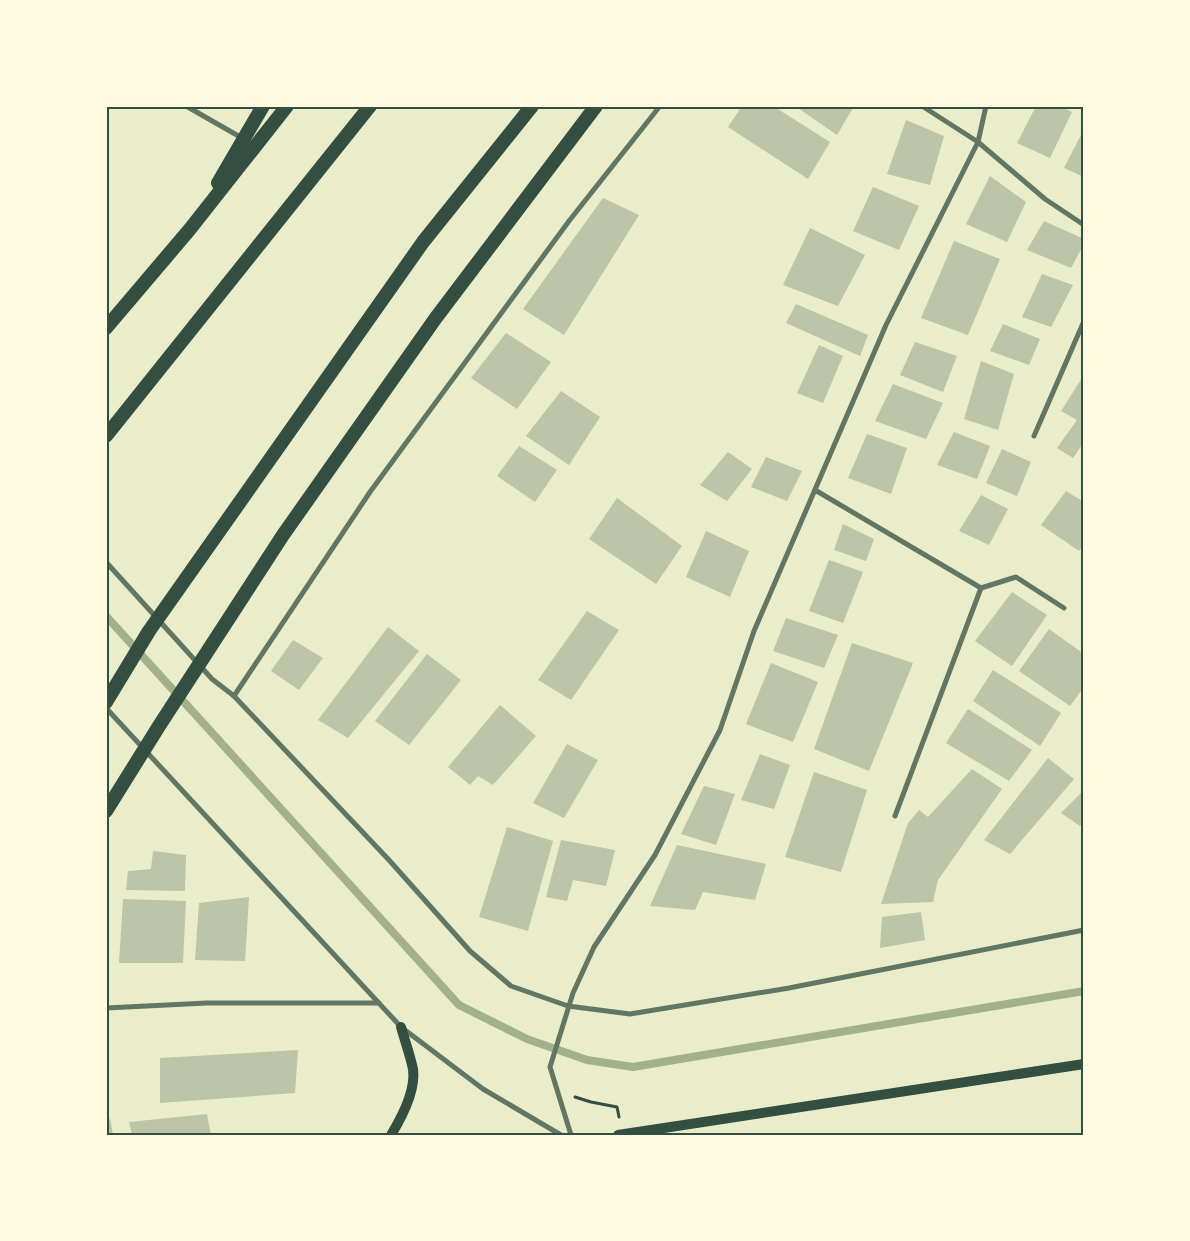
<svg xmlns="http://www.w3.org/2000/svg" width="1190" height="1241" font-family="'PT Sans',sans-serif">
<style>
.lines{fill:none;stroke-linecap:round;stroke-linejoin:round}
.stream{stroke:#a3b18a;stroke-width:8}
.building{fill:#bcc5a7}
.path{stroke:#344e41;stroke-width:3}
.minor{stroke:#617663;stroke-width:5}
.secondary{stroke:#344e41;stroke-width:10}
.trunk{stroke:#344e41;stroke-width:14}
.neatline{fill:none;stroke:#344e41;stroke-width:2}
</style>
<rect width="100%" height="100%" fill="#e9edc9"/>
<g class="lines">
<polyline class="stream" points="106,616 459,1005 527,1039 587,1060 633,1067 1084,991"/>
</g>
<g class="building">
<polygon points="742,106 773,106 830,142 808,179 728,127"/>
<polygon points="795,106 854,106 837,135"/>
<polygon points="1036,106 1060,106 1072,112 1050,158 1017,143"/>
<polygon points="906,120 944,136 930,185 887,174"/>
<polygon points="1084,129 1084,177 1064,168"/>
<polygon points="990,176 1026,202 1007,242 966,224"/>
<polygon points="873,187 919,206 899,250 853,231"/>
<polygon points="603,198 639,215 564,335 523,309"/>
<polygon points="1044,221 1084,239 1084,244 1071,268 1027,250"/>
<polygon points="810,228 865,255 838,306 783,285"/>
<polygon points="954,241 1000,259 968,335 921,318"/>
<polygon points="1042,274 1073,285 1051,327 1022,317"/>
<polygon points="796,304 868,335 860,356 786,323"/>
<polygon points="1003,324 1040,339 1029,365 990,351"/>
<polygon points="506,333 551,362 517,409 471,378"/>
<polygon points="915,342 957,356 943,392 900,375"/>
<polygon points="819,345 843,356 823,403 797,393"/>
<polygon points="981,361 1014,374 998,430 964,419"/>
<polygon points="1084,375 1084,442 1073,458 1057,448 1077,420 1061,411"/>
<polygon points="893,384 943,403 926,439 875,421"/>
<polygon points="561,391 600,417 569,465 526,436"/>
<polygon points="954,432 990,446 977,479 937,465"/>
<polygon points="867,434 907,448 891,494 848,478"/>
<polygon points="519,446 557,470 535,502 497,476"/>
<polygon points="1002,449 1031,462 1017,496 986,483"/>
<polygon points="728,452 752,469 727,501 700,485"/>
<polygon points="766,457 802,471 787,501 751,487"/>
<polygon points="1066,491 1084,502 1084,544 1079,551 1041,525"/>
<polygon points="981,495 1008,509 989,545 959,531"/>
<polygon points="617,498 682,546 656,584 589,539"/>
<polygon points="843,524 874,539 866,561 834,550"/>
<polygon points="706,531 749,551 730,597 686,577"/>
<polygon points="829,560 863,572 843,623 809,611"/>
<polygon points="1012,592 1047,615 1012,666 975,641"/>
<polygon points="587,611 619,630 571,700 538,680"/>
<polygon points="786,618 838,635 824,668 773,651"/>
<polygon points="388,627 419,651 348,738 318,720"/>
<polygon points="1049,629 1084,654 1084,687 1070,706 1019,671"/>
<polygon points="293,640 323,658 299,690 271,671"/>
<polygon points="852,643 913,663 869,771 814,749"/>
<polygon points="427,654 461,680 409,745 375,721"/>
<polygon points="771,663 818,682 793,742 746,724"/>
<polygon points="993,670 1061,713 1040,746 973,701"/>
<polygon points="500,705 536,736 493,785 478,776 470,785 448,767"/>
<polygon points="968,709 1032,750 1009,781 946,743"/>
<polygon points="567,744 598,760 564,818 533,803"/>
<polygon points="760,754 790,765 774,809 741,800"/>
<polygon points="1048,758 1074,779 1010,854 984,840"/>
<polygon points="972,769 1002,789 938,880 933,902 881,904 908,823 919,810 928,817"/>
<polygon points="814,772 867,790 841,872 785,857"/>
<polygon points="704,786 735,794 716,845 681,834"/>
<polygon points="1084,790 1084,822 1080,826 1061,813"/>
<polygon points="507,827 553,841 528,931 479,917"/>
<polygon points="561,840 615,850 606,886 573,880 567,901 546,897"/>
<polygon points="677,845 766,864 755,900 703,892 695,910 650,906"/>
<polygon points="153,851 186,855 185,891 126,890 128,871 151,869"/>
<polygon points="249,897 245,961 195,960 199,903"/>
<polygon points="123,899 186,901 183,963 119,963"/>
<polygon points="921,912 925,940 880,948 882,917"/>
<polygon points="298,1050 295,1093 160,1103 160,1058"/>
<polygon points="207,1114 211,1135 132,1135 129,1122"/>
<polygon points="110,1119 113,1135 106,1135 106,1120"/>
</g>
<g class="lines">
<polyline class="path" points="575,1097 591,1102 617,1107 619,1117"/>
<g class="minor">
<polyline points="186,106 242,138"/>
<polyline points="922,106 978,142 1045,199 1084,225"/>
<polyline points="1034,436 1084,321"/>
<polyline points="815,490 981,588 1016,577 1064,608"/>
<polyline points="106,562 212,679 234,696 389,860 470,951 511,986 568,1006 630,1014 789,988 1084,930"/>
<polyline points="234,696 370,492 569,221 660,106"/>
<polyline points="106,708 401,1027 483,1089 561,1135"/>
<polyline points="895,816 981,588"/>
<polyline points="106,1008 207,1003 379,1003"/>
<polyline points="571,1135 550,1067 573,993 594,947 655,855 720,730 754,631 886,325 978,142 986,106"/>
</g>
<g class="secondary">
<path d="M391,1135C402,1117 416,1090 413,1069C410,1055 405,1041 401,1027"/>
<polyline points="618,1135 1084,1064"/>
</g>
<g class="trunk">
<polyline points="218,183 263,106"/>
<polyline points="106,328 190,229 287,106"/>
<polyline points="106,436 370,106"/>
<polyline points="106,702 149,631 423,242 532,106"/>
<polyline points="106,811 159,726 283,535 435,319 596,106"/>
</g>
</g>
<rect width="1190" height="1241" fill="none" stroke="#fefae0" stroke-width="215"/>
<rect x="108" y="108" width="974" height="1026" class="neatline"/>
</svg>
